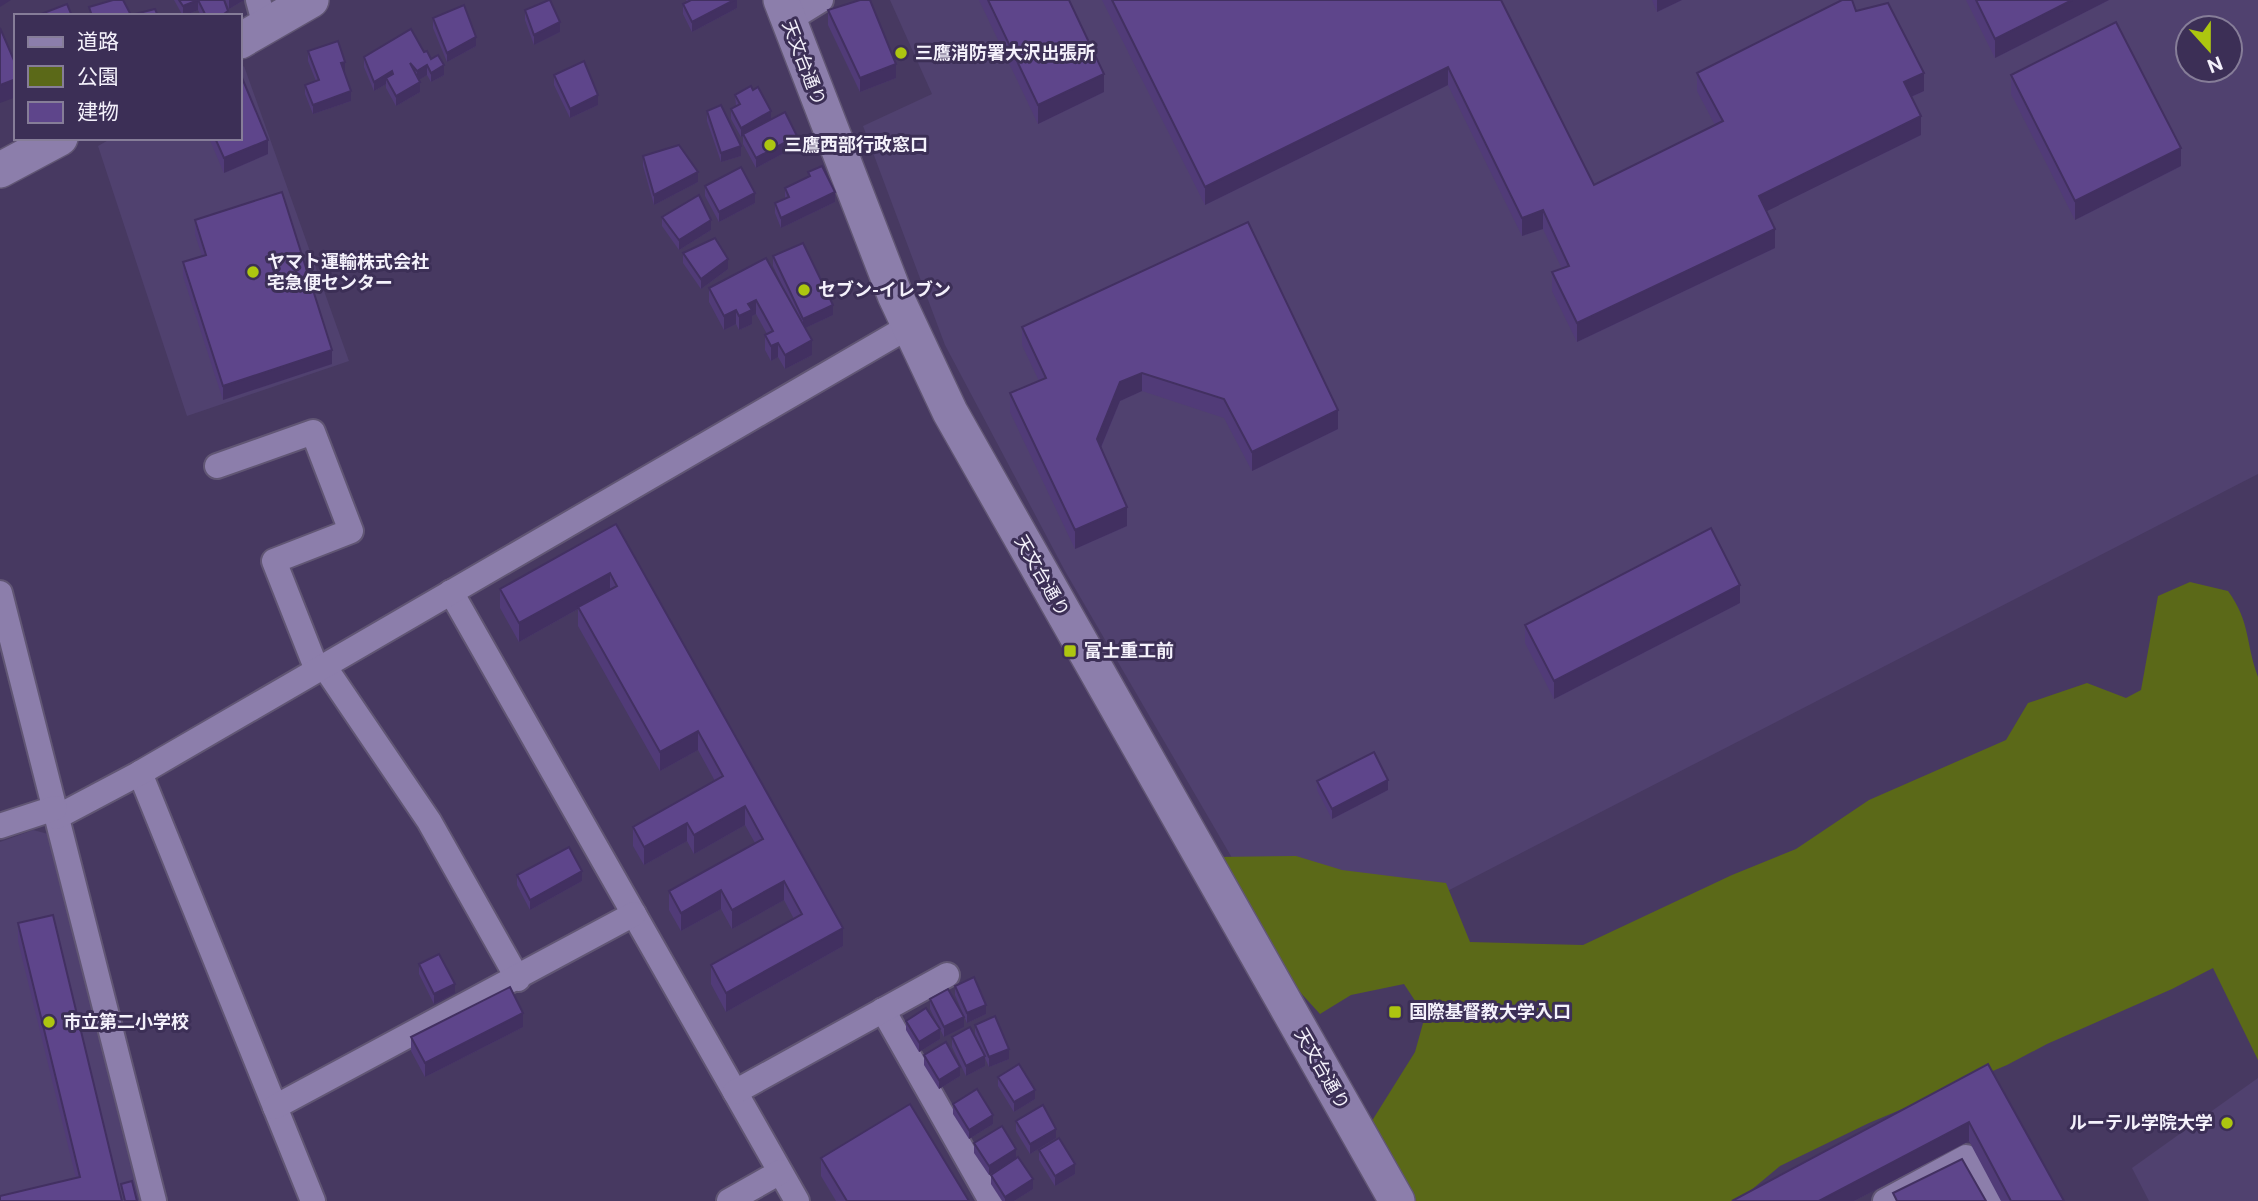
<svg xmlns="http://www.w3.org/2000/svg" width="2258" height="1201" font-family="'Public Sans','Noto Sans JP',sans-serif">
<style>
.built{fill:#50416f;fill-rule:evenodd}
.green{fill:#5b6918}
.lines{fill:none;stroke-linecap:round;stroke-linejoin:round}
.street-casing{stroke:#615674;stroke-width:28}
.secondary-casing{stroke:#615674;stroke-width:38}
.street{stroke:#8c7eab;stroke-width:24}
.secondary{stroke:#8c7eab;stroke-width:35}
.wall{fill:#513b78}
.shaded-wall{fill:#423061}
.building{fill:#5e458b;stroke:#423061;stroke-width:2}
.poi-dot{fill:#adc610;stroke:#3c2f56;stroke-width:2.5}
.labels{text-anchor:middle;stroke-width:6;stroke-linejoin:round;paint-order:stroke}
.poi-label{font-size:18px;font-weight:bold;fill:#f4f1fb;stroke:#3c2f56;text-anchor:start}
.street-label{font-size:18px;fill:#f4f1fb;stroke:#3c2f56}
</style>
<rect width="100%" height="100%" fill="#473961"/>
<g class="built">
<path d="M890,0H2258V474L1358,937L1274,930L1065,571L945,345L863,126L932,94ZM2188,28H2230V70H2188Z"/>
<polygon points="244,66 349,361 187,416 98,146 112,138 240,138 240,69"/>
<polygon points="33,830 52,835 143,1201 0,1201 0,842"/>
<polygon points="2258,1078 2258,1201 2149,1201 2132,1168"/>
</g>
<path class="green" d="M2190,582L2228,591C2251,623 2245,642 2258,677V1060L2213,968L2172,989L2047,1044L2007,1065L1869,1123L1780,1166L1738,1201H1407L1365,1132L1415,1052L1425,1016L1404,984L1351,995L1320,1014L1299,991L1218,857L1296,856L1342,870L1446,883L1470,942L1583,945L1732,875L1796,849L1869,800L2006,740L2028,703L2087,683L2126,698L2141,690L2158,596Z"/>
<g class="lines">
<defs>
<g id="street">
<polyline points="258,0 265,26"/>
<polyline points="787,21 821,0"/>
<polyline points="217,466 313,432 351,531 274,561 317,670"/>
<polyline points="451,592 797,1201"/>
<polyline points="0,593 154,1201"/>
<polyline points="324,666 429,821 518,979"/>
<polyline points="140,773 313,1201"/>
<polyline points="57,817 140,773 908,327"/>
<polyline points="0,826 55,808"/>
<polyline points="883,1010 991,1201"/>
<polyline points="735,1092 947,975"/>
<polyline points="275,1107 634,914"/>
<polyline points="729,1201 780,1172"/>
<polyline points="1885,1201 1966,1157 1991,1201"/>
</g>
<g id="secondary">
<polyline points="781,0 895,295 950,412 1397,1201"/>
<polyline points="240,41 311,0"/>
<polyline points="0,170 60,138"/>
</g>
</defs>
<use href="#street" class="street-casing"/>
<use href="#secondary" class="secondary-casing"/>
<use href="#street" class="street"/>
<use href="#secondary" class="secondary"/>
</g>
<g class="wall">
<polygon points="174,0 224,0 228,16 201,16 198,10 183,16"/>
<polygon points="225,0 244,0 229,9"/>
<polygon points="686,0 737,0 737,8 692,32 683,14 683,4 687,2"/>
<polygon points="979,0 1069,0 1104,92 1038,124"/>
<polygon points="1102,0 1501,0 1594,185 1715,125 1697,91 1697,73 1856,11 1924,91 1912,97 1921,135 1766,211 1775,248 1577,342 1552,291 1552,272 1562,269 1543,229 1522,236 1448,85 1205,205"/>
<polygon points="1652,0 1682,0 1657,12"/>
<polygon points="1966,0 2109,0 1995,58"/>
<polygon points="525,10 560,32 534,45 525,20"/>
<polygon points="828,10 896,78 860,92 828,25"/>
<polygon points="433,18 476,46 447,62 433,28"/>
<polygon points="308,51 345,71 344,72 351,101 313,114 305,94 305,85 316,81 308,61"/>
<polygon points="424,52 431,59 444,75 431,82 427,75 418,80 420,92 396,106 386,88 386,84 374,91 364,67 364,57"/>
<polygon points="554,75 598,105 570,118 554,85"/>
<polygon points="2011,75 2181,166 2075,220 2011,94"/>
<polygon points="735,95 771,120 797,146 756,168 743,144 743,136 741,137 731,119 731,109 736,106"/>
<polygon points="707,111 741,156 721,162 707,121"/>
<polygon points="209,138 240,138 268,154 224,173"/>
<polygon points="643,156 698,182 654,205 643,166"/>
<polygon points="808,172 835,202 781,228 775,213 775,203 785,198 785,188 808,177"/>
<polygon points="705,186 755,203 719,222 705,196"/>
<polygon points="662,217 711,230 679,250 662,226"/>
<polygon points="195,220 332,364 223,400 183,276 183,262 202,256 195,234"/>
<polygon points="683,253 728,269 701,289 683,263"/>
<polygon points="773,256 833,315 805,328 812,355 785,369 778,357 771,361 765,350 765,335 767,334 756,314 752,316 752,324 739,330 736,324 724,330 709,302 709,288 789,300 773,266"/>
<polygon points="1022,327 1338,429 1252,471 1224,418 1142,391 1120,401 1101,448 1127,526 1075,549 1010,412 1010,393 1039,381 1022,345"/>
<polygon points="616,524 843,946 726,1012 711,984 711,965 794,919 784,900 732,929 721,909 681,931 669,910 669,891 755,843 745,825 694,854 687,841 644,865 633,846 633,827 715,781 698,750 660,771 578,626 578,609 519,642 500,608 500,589"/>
<polygon points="1740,603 1554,699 1525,643 1525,625"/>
<polygon points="1317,781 1388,790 1332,819 1317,790"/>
<polygon points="517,875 582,881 530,910 517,885"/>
<polygon points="18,923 122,1201 76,1178 18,941"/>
<polygon points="419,964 455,993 434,1004 419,974"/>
<polygon points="955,986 986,1014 967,1023 955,995"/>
<polygon points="930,999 964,1027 944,1037 930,1009"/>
<polygon points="906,1021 940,1039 919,1052 906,1030"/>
<polygon points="975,1025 1009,1059 989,1067 985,1058 985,1066 966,1076 952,1047 952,1037 981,1048 975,1034"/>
<polygon points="523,1027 425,1077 411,1051 411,1037"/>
<polygon points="924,1055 960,1076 939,1089 924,1065"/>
<polygon points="1988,1064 2064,1201 2001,1201 1969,1141 1854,1201 1732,1201"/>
<polygon points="998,1077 1035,1099 1014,1112 998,1086"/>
<polygon points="953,1104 993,1124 969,1139 953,1114"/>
<polygon points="1016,1121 1056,1138 1030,1154 1016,1131"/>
<polygon points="974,1143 1016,1158 989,1175 974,1153"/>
<polygon points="1039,1150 1075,1174 1055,1186 1039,1160"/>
<polygon points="821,1158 969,1201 836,1201 821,1176"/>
<polygon points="991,1175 1033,1189 1014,1201 1002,1201 991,1184"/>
</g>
<g class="shaded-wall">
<polygon points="0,0 11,0 0,7"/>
<polygon points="198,0 198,10 183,16 183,6"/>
<polygon points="229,0 244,0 229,9"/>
<polygon points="734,0 737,0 737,8 692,32 692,22"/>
<polygon points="1657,0 1682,0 1657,12"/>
<polygon points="2072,0 2109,0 1995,58 1995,39"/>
<polygon points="560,22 560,32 534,45 534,35"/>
<polygon points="476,37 476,46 447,62 447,53"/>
<polygon points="345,62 345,71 341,73 341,63"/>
<polygon points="896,64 896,78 860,92 860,78"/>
<polygon points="427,65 427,75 417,81 417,71"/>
<polygon points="444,65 444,75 431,82 431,73"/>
<polygon points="1448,67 1448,85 1205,205 1205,187"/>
<polygon points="392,71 392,81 386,78 386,84 374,91 374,82"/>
<polygon points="1924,73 1924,91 1904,100 1904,82"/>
<polygon points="1104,74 1104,92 1038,124 1038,105"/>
<polygon points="16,79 16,97 0,103 0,85"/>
<polygon points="420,82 420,92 396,106 396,96"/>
<polygon points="351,91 351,101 313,114 313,105"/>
<polygon points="598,95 598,105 570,118 570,109"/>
<polygon points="771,111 771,120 741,137 741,128"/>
<polygon points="1921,116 1921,135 1759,215 1759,196"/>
<polygon points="797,136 797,146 756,168 756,158"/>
<polygon points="268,140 268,154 224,173 224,158"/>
<polygon points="741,146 741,156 721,162 721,153"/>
<polygon points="2181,148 2181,166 2075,220 2075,201"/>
<polygon points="698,172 698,182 654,205 654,195"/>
<polygon points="835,192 835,202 781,228 781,218"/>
<polygon points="755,193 755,203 719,222 719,212"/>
<polygon points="1543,210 1543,229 1522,236 1522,218"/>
<polygon points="711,220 711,230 679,250 679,240"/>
<polygon points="1775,229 1775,248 1577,342 1577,323"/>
<polygon points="728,259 728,269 701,289 701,279"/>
<polygon points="756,300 756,314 752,316 752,324 739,330 739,316 748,304"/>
<polygon points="833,305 833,315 803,329 803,319"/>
<polygon points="736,310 736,324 724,330 724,316"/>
<polygon points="812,340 812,355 785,369 785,355"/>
<polygon points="778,343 778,357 771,361 771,346"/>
<polygon points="332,350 332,364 223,400 223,386"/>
<polygon points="1142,373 1142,391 1120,401 1097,457 1097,439 1120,382"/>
<polygon points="1338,410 1338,429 1252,471 1252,452"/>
<polygon points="1127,507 1127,526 1075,549 1075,530"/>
<polygon points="610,573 610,591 519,642 519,623"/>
<polygon points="1740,585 1740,603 1554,699 1554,681"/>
<polygon points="698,731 698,750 660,771 660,752"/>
<polygon points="1388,780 1388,790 1332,819 1332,809"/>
<polygon points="745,806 745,825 694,854 694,835"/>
<polygon points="687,823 687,841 644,865 644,847"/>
<polygon points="582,871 582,881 530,910 530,900"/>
<polygon points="784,881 784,900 732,929 732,910"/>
<polygon points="721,890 721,909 681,931 681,913"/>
<polygon points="843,928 843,946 726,1012 726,993"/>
<polygon points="455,984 455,993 434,1004 434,994"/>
<polygon points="986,1005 986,1014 967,1023 967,1013"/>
<polygon points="523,1013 523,1027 425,1077 425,1063"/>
<polygon points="964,1017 964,1027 944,1037 944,1027"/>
<polygon points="940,1029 940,1039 919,1052 919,1042"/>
<polygon points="1009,1049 1009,1059 989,1067 989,1057"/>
<polygon points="985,1056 985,1066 966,1076 966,1066"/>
<polygon points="960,1067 960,1076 939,1089 939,1080"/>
<polygon points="1035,1090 1035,1099 1014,1112 1014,1102"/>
<polygon points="993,1115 993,1124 969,1139 969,1130"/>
<polygon points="1969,1122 1969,1141 1854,1201 1819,1201"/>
<polygon points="1056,1129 1056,1138 1030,1154 1030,1144"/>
<polygon points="1016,1149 1016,1158 989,1175 989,1166"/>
<polygon points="1075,1164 1075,1174 1055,1186 1055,1176"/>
<polygon points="1033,1179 1033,1189 1014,1201 1005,1201 1005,1197"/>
</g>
<g class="building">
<polygon points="113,0 123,0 131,15 155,9 158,16 92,16 89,7"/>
<polygon points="179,0 198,0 183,6"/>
<polygon points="198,0 224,0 228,11 221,16 206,16"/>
<polygon points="549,0 550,0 560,22 534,35 525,10"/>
<polygon points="691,0 734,0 692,22 683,4"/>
<polygon points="860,0 870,0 896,64 860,78 828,10"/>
<polygon points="988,0 1069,0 1104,74 1038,105"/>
<polygon points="1112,0 1501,0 1594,185 1723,121 1697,73 1842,0 1852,0 1856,11 1888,3 1924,73 1904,82 1921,116 1759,196 1775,229 1577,323 1552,272 1569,266 1543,210 1522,218 1448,67 1205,187"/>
<polygon points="1976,0 2072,0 1995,39"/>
<polygon points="67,4 72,16 36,16"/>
<polygon points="464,5 476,37 447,53 433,18"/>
<polygon points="2116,22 2181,148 2075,201 2011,75"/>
<polygon points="0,28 16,65 16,79 0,85"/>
<polygon points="411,29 424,52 427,51 431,59 438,55 444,65 431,73 427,65 417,71 410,63 420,82 396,96 386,78 393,74 392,71 374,82 364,57"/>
<polygon points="338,41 345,62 341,63 351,91 313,105 305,85 319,80 308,51"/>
<polygon points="584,61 598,95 570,109 554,75"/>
<polygon points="240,73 268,140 224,158 215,138 240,138"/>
<polygon points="751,86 753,90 758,87 771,111 741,128 731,109 740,104 735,95"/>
<polygon points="721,105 741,146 721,153 707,111"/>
<polygon points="785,112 797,136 756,158 743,134"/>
<polygon points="679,145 698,172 654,195 643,156"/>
<polygon points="822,166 835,192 781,218 775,203 789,197 785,188 810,176 808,172"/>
<polygon points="741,167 755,193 719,212 705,186"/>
<polygon points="282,192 332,350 223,386 183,262 206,255 195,220"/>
<polygon points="699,195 711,220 679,240 662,217"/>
<polygon points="1248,222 1338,410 1252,452 1224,399 1142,373 1120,382 1097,439 1127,507 1075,530 1010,393 1046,378 1022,327"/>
<polygon points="715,238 728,259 701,279 683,253"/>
<polygon points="803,243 833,305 803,319 773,256"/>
<polygon points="766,258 812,340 785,355 778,343 771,346 765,335 773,331 756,300 748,304 752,310 739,316 736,310 724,316 709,288"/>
<polygon points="616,524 843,928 726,993 711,965 802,914 784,881 732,910 721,890 681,913 669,891 763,839 745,806 694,835 687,823 644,847 633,827 723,776 698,731 660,752 578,607 617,586 610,573 519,623 500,589"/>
<polygon points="1711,528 1740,585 1554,681 1525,625"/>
<polygon points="1374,752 1388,780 1332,809 1317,781"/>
<polygon points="569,847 582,871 530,900 517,875"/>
<polygon points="53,915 122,1201 0,1201 0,1196 80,1177 18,923"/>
<polygon points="439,954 455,984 434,994 419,964"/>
<polygon points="974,977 986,1005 967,1013 955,986"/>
<polygon points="510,987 523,1013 425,1063 411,1037"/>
<polygon points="948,989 964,1017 944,1027 930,999"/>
<polygon points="926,1008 940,1029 919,1042 906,1021"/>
<polygon points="995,1016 1009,1049 989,1057 975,1025"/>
<polygon points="970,1027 985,1056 966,1066 952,1037"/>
<polygon points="946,1042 960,1067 939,1080 924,1055"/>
<polygon points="1019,1064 1035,1090 1014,1102 998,1077"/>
<polygon points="1988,1064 2064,1201 2011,1201 1969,1122 1819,1201 1732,1201"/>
<polygon points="977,1089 993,1115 969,1130 953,1104"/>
<polygon points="910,1104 969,1201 847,1201 821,1158"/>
<polygon points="1043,1105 1056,1129 1030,1144 1016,1121"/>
<polygon points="1002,1126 1016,1149 989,1166 974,1143"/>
<polygon points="1059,1138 1075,1164 1055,1176 1039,1150"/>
<polygon points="1018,1157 1033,1179 1005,1197 991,1175"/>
<polygon points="1962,1159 1986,1201 1897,1201 1893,1193"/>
<polygon points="132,1181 137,1201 125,1201 121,1184"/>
</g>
<g class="poi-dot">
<circle cx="901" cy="53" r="7"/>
<circle cx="770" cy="145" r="7"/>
<circle cx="253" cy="272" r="7"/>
<circle cx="804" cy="290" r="7"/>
<rect x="1063" y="644" width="14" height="14" rx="3.5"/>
<rect x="1388" y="1005" width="14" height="14" rx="3.5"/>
<circle cx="49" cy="1022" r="7"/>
<circle cx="2227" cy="1123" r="7"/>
</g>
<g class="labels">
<g class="poi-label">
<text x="915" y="59">三鷹消防署大沢出張所</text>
<text x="784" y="151">三鷹西部行政窓口</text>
<text x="267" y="268">ヤマト運輸株式会社<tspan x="267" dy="21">宅急便センター</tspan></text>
<text x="818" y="296">セブン-イレブン</text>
<text x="1084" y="657">富士重工前</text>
<text x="1409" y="1018">国際基督教大学入口</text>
<text x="63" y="1028">市立第二小学校</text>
<text x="2213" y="1129" text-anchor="end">ルーテル学院大学</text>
</g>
<g class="street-label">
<text transform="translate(804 63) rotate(69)" y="6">天文台通り</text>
<text transform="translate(1042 576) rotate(60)" y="6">天文台通り</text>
<text transform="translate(1322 1069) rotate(60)" y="6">天文台通り</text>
</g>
</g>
<rect x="14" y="14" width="228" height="126" fill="#3c2f56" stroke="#867d98" stroke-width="2"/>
<rect x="28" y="37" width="35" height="10" fill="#8c7eab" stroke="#867d98" stroke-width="2"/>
<text x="77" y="49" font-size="21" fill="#f4f1fb">道路</text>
<rect x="28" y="66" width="35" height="21" fill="#5b6918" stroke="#867d98" stroke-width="2"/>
<text x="77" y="84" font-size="21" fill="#f4f1fb">公園</text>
<rect x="28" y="102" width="35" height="21" fill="#5e458b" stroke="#867d98" stroke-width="2"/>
<text x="77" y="119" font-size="21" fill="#f4f1fb">建物</text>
<g transform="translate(2209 49) rotate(159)"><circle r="33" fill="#3c2f56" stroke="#867d98" stroke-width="2"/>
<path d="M0-5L12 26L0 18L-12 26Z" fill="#adc610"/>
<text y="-10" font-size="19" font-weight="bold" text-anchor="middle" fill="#f4f1fb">N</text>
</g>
</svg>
